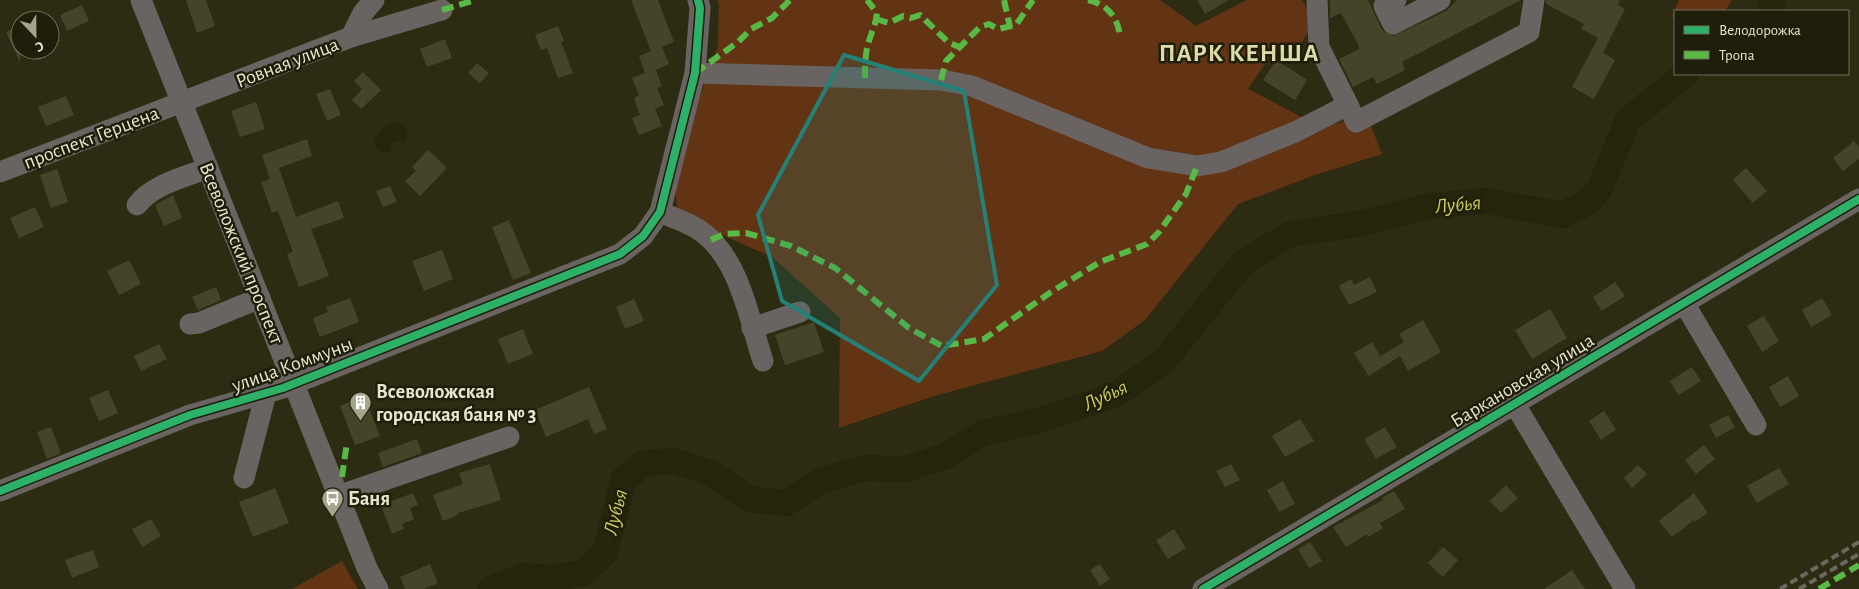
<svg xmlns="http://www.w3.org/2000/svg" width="1859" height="589" font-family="'Alegreya Sans',sans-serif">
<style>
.green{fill:#633414}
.water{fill:#25250b}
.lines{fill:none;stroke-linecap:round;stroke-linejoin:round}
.river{stroke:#25250b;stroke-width:26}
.building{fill:#454429}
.minor{stroke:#696362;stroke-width:21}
.rail{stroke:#6c685e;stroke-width:4;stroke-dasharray:8 4;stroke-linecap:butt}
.quiet{stroke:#58b947;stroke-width:6;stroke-dasharray:12 6;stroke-linecap:butt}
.cycleway-casing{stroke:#1e1e0b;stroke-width:11}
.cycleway{stroke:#2db169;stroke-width:8}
.marked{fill:#248178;fill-opacity:0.2;stroke:#248178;stroke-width:4;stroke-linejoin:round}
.labels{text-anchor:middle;stroke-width:5;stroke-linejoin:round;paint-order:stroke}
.street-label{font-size:20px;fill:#e5e6cd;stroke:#1e1e0b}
.poi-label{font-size:20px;font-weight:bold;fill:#e5e6cd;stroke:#1e1e0b;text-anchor:start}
.water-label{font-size:21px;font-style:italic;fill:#cccc5e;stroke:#1e1e0b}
.district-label{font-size:25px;font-weight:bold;letter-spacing:1px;fill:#dbdcaa;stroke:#1e1e0b}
</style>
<rect width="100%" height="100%" fill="#2d2c12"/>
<g class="green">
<polygon points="717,0 1160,0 1196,26 1247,0 1302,0 1315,22 1296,51 1275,49 1248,89 1321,127 1367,116 1382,154 1312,176 1238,204 1145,320 1102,351 934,396 839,428 840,318 772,257 678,215 673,173 718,46 719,4"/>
<polygon points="1679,0 1732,0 1725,11 1675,11 1675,20 1672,16"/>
<polygon points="342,561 358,589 292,589"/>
</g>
<path class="water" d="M397,121L406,127L407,138L404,144L397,140L390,146L391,151L384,153L377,149L374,141C379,130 386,125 397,121Z"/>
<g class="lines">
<g class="river">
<polyline points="1770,11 1773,0"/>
<polyline points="491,589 523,576 553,578 583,573 605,552 624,479 644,463 674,461 711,473 750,499 786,503 821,481 864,468 906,469 946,456 983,433 1037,421 1115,395 1163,362 1244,262 1290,234 1363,223 1430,206 1487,201 1562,215 1587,203 1599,190 1628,120 1686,74"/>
</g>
</g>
<g class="building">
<polygon points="186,0 206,0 215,26 197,33"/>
<polygon points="631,0 658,0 674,42 662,47 669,64 656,70 662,86 657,88 664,105 655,109 662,126 639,135 632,118 640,115 634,98 639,95 632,78 645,73 639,56 651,51"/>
<polygon points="1197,0 1229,0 1205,14"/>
<polygon points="1330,0 1368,0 1382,30 1393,36 1446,11 1457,0 1521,0 1402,62 1405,70 1377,84 1373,77 1353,87 1339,59 1359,49 1358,44 1341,13 1330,18"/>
<polygon points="1546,0 1620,0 1618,5 1625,9 1603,53 1615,60 1594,99 1572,87 1598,38 1581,29 1584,24 1546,4"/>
<polygon points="82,5 89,21 67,31 60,15"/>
<polygon points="20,25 20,62 6,32"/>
<polygon points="558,26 564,41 561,42 573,73 558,78 547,48 541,50 535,35"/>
<polygon points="445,39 452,58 427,67 420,49"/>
<polygon points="1276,60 1307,80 1295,100 1263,80"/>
<polygon points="477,63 489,73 480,83 468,73"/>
<polygon points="363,72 381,90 361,109 352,100 362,89 354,81"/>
<polygon points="330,89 341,115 327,121 316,94"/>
<polygon points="66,96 74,115 46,126 38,107"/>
<polygon points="256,102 265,129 240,137 231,111"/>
<polygon points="307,139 312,156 279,168 296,217 338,201 344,218 311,229 329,276 299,287 287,254 293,252 278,211 272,213 261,182 270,179 262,155"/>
<polygon points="1854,141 1859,147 1859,159 1843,171 1833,158"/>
<polygon points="428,150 447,168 420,196 405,181 416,171 412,167"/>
<polygon points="1746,168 1767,191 1753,203 1733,180"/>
<polygon points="57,169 68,202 51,208 40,175"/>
<polygon points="390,186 397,202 383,207 376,191"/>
<polygon points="173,195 182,218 164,226 155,205"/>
<polygon points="35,207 44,227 19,238 10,218"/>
<polygon points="509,220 531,273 513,280 492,227"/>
<polygon points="442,250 453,279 424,291 412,261"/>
<polygon points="129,260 141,284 119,295 107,271"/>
<polygon points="1370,277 1377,292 1349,305 1339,286 1351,279 1354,285"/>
<polygon points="1615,282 1625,296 1602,311 1593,297"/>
<polygon points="216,287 221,300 198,310 192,297"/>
<polygon points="350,298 359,322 320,337 313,318 328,312 326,307"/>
<polygon points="1822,298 1832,315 1811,327 1802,310"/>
<polygon points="634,299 644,321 625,329 616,307"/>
<polygon points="1550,309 1567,338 1532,359 1515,330"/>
<polygon points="1764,316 1779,341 1762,352 1747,326"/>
<polygon points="1423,320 1441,352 1408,371 1400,356 1369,376 1354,353 1372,342 1380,356 1404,342 1399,334"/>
<polygon points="814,322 824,352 785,365 775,335"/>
<polygon points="523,329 533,354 508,364 498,339"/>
<polygon points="159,344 167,359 141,371 134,356"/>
<polygon points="1692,367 1701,381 1678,395 1670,381"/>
<polygon points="1788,376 1799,396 1780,407 1769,387"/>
<polygon points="589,387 607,429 594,434 588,419 546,437 535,410"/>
<polygon points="108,390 118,413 99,421 89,398"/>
<polygon points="364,396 380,436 355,445 340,406"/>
<polygon points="1604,411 1616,430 1601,440 1589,421"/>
<polygon points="1728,415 1735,427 1716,438 1709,425"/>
<polygon points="1300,419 1314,441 1285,457 1272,436"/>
<polygon points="51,427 61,453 47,459 37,432"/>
<polygon points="1385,427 1397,447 1376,459 1364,439"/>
<polygon points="417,439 422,453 383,467 378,453"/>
<polygon points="1704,445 1715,459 1696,474 1685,460"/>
<polygon points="490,464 501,500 458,513 458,515 443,521 433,495 463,484 459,473"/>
<polygon points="1231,464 1240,480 1225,487 1216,471"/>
<polygon points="1638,465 1647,474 1632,488 1624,478"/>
<polygon points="1779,468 1789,484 1757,503 1747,486"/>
<polygon points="1283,481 1295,504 1279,512 1267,490"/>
<polygon points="1506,485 1518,498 1501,513 1490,501"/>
<polygon points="275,488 289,523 253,537 239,502"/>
<polygon points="1394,491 1405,509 1380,523 1383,528 1368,537 1367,534 1346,547 1333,527 1383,500 1382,498"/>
<polygon points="413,493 418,505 410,508 414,519 402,524 404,529 392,534 381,505"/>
<polygon points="1694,493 1708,513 1695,522 1694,520 1672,537 1659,521"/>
<polygon points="151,519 161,536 142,547 132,529"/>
<polygon points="1174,529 1186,548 1168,559 1156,540"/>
<polygon points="1310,542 1322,561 1309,568 1298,549"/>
<polygon points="1443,547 1458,560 1443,577 1428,563"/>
<polygon points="93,550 99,567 72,578 65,560"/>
<polygon points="430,564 438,583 424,589 405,589 400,577"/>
<polygon points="1100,564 1110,579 1100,586 1090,570"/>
<polygon points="1572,570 1585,589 1544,589"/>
</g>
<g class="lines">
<g class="minor">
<polyline points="141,0 367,568 378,589"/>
<polyline points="1396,0 1384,6 1393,24 1440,0"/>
<polyline points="351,37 442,10"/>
<polyline points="695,73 942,80 972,86 1148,158 1197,166 1221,162 1295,132 1348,105 1319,47 1317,0"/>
<polyline points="1348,105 1356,122 1529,32 1534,0"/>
<polyline points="0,172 351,37 363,13 374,0"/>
<path d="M137,205C153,184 185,177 208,168"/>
<path d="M660,212C673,218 691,223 702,232C740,260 749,319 763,361"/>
<polyline points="1684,303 1756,425"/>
<polyline points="190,324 199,323 260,298"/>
<polyline points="752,328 800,312"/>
<polyline points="1514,403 1625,589"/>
<polyline points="244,478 266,393"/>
<polyline points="0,491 190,415 283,388 620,254 643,236 660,212 695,73 700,8 698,0"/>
<polyline points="338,496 509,437"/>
<polyline points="1203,589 1859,199"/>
</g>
<g class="rail">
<polyline points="1780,589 1859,542"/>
<polyline points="1799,589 1859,554"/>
</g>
<g class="quiet">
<polyline points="1004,0 1010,27"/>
<path d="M1088,0C1107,4 1119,18 1120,38"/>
<polyline points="442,10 475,0"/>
<polyline points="876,19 889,23 903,16 911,18 920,15 948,42 959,47"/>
<polyline points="695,73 738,42 751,29 772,18 790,0"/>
<path d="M865,78C865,65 865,53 869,41C872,31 876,23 877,13L867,0"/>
<polyline points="941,80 946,61 980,27 989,24 998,29 1016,25 1033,0"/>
<polyline points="711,240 724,234 746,233 791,246 835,268 909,328 942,346 984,339 1051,292 1100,262 1147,244 1159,232 1186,194 1197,166"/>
<polyline points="342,477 347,442"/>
<polyline points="1819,589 1859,565"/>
</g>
<defs>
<g id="cycleway">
<polyline points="0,491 190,415 283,388 620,254 643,236 660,212 695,73 700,8 698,0"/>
<polyline points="1203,589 1859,199"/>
</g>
</defs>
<use href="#cycleway" class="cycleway-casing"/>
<use href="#cycleway" class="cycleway"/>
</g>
<path class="marked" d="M844,55L964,91L997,285L919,381L782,301L758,215Z"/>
<defs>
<symbol id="building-pin" viewBox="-11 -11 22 30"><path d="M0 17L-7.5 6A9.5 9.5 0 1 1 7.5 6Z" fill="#a5a58c" stroke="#1e1e0b"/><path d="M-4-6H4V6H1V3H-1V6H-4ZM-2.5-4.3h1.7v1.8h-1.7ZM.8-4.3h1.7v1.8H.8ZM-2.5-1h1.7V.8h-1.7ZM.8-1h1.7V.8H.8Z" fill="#fff"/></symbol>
<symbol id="bus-pin" viewBox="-11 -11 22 30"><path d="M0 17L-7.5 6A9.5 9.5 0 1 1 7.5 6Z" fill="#a5a58c" stroke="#1e1e0b"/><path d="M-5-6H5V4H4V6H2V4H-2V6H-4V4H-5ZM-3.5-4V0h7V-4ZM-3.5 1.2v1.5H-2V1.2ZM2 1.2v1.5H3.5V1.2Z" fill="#fff"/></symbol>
</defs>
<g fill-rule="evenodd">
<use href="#building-pin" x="348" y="390" width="25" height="34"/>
<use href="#bus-pin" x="320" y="486" width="25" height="34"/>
</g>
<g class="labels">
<g class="street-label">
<text transform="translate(287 62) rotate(-21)" y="7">Ровная улица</text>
<text transform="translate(91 137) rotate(-21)" y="7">проспект Герцена</text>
<text transform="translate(242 253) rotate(68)" y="7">Всеволожский проспект</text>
<text transform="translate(292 364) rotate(-20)" y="7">улица Коммуны</text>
<text transform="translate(1522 380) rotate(-31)" y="7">Баркановская улица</text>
</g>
<g class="poi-label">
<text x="376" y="398">Всеволожская<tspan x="376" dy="23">городская баня № 3</tspan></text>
<text x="348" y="505">Баня</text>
</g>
<g class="water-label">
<text transform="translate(1458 204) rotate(-5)" y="7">Лубья</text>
<text transform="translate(1105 395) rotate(-25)" y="7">Лубья</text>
<text transform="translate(615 512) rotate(-76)" y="7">Лубья</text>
</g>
<g class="district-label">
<text x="1239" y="61">ПАРК КЕНША</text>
</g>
</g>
<rect x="1674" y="10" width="175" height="65" fill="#1e1e0b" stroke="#6e6e59"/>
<rect x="1684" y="26" width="25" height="8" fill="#2db169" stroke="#6e6e59"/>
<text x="1719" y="35" font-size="15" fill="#e5e6cd">Велодорожка</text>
<rect x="1684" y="51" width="25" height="8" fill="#58b947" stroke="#6e6e59"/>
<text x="1719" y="60" font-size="15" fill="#e5e6cd">Тропа</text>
<g transform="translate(35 35) rotate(158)"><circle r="24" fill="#1e1e0b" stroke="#6e6e59"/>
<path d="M0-4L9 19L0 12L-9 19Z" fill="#a5a58c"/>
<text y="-8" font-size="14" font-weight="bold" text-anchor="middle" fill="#e5e6cd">С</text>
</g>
</svg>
